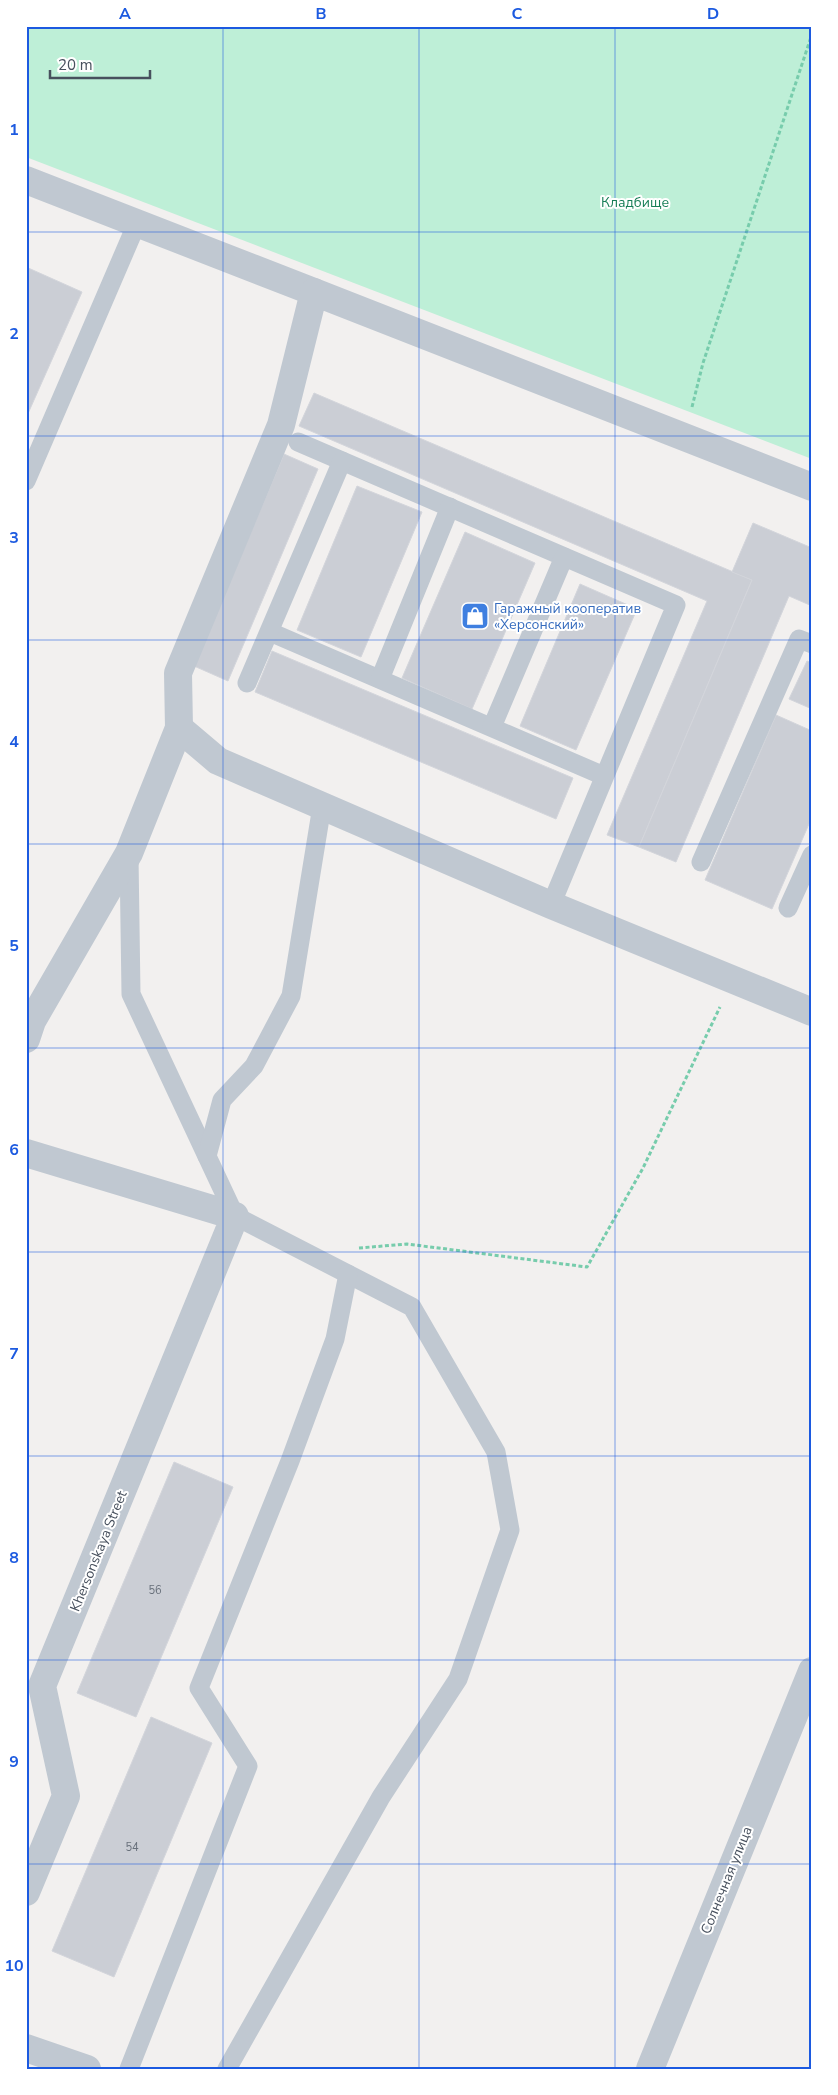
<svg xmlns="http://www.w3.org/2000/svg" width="838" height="2095" font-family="'Nunito Sans',sans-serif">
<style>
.green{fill:#beefd7}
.building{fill:#cbced5;stroke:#d3d5db}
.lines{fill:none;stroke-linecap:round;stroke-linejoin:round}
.path{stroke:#77ccac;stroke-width:3;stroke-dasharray:4 2.5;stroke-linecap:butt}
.service{stroke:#c0c8d1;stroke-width:19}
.minor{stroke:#c0c8d1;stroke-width:28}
.grid{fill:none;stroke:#1c5ae0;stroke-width:1;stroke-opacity:0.55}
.labels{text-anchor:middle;stroke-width:4;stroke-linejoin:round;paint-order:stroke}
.number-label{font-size:11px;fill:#68707b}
.park-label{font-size:14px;fill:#187e57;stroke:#fff}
.shop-label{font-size:14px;fill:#366cbe;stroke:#fff;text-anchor:start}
.street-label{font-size:14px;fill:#47505d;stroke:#fff}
.neatline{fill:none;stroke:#1c5ae0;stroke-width:2}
.grid-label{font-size:16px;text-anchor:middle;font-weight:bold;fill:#1c5ae0}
</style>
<rect width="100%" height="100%" fill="#f2f0ef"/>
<polygon class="green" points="26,26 812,26 812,459 26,157"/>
<g class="building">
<polygon points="26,267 82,292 26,418"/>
<polygon points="314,393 752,580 639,847 607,835 707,601 299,426"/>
<polygon points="284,454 318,469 228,681 194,666"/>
<polygon points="357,486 422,512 361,657 297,630"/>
<polygon points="753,523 812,548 812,606 789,596 676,862 639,847 752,580 732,572"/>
<polygon points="465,532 535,563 472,709 402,678"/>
<polygon points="580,584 637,609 576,750 520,726"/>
<polygon points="272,651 573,778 556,819 255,692"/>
<polygon points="807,661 812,663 812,709 789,699"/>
<polygon points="776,715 812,731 812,817 772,909 705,880"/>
<polygon points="174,1462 233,1487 136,1717 77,1693"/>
<polygon points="151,1717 212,1743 114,1977 52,1951"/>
</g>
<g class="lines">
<g class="path">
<polyline points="692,407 703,363 812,34"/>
<polyline points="359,1248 407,1244 587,1267 643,1168 720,1007"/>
</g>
<g class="service">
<polyline points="298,442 676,605 551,905"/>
<polyline points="26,481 137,223"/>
<polyline points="270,632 604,776"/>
<polyline points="380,679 450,507"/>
<polyline points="247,683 342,461"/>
<polyline points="492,727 564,557"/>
<polyline points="129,856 131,994 235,1216 412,1307 496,1452 510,1530 458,1679 381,1797 227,2069"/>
<polyline points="701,862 799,639 812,644"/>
<polyline points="788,908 812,855"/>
<polyline points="207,1156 222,1100 254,1066 291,996 322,806"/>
<polyline points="129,2069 248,1766 199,1688 290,1461 335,1339 348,1274"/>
</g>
<g class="minor">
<polyline points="26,180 314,292"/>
<polyline points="179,728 218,761 551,905 812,1012"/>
<polyline points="26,1039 32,1021 129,853 179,728 178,673 281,425 314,292 812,487"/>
<polyline points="26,1153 235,1216 42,1686 66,1796 26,1892"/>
<polyline points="26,2048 87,2069"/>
<polyline points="650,2069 812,1671"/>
</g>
</g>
<path class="grid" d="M223,26V2069M419,26V2069M615,26V2069M26,232H812M26,436H812M26,640H812M26,844H812M26,1048H812M26,1252H812M26,1456H812M26,1660H812M26,1864H812"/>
<defs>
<symbol id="shop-square" viewBox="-11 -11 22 22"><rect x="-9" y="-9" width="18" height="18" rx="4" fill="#3f7fe0" stroke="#fff"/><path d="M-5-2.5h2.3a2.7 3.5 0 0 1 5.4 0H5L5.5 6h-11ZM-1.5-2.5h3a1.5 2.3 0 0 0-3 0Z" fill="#fff"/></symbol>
</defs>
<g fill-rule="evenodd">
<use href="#shop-square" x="459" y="600" width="32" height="32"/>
</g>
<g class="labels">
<g class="number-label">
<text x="155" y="1594">56</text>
<text x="132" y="1851">54</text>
</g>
<g class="park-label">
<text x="635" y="207">Кладбище</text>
</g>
<g class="shop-label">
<text x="494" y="613">Гаражный кооператив<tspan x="494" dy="16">«Херсонский»</tspan></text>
</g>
<g class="street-label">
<text transform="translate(98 1551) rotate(-68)" y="5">Khersonskaya Street</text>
<text transform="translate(726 1880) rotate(-68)" y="5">Солнечная улица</text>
</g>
</g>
<rect width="838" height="2095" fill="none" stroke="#ffffff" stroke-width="55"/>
<path d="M50 70v8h100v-8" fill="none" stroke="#47505d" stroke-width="2.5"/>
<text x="58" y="70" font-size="15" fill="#47505d" stroke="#ffffff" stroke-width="4" paint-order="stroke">20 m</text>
<rect x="28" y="28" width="782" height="2040" class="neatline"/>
<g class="grid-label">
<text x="125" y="19">A</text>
<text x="321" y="19">B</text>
<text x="517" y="19">C</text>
<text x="713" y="19">D</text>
<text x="14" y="135">1</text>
<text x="14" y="339">2</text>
<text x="14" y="543">3</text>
<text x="14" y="747">4</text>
<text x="14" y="951">5</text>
<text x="14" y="1155">6</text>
<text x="14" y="1359">7</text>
<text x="14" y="1563">8</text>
<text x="14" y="1767">9</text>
<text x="14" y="1971">10</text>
</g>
</svg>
